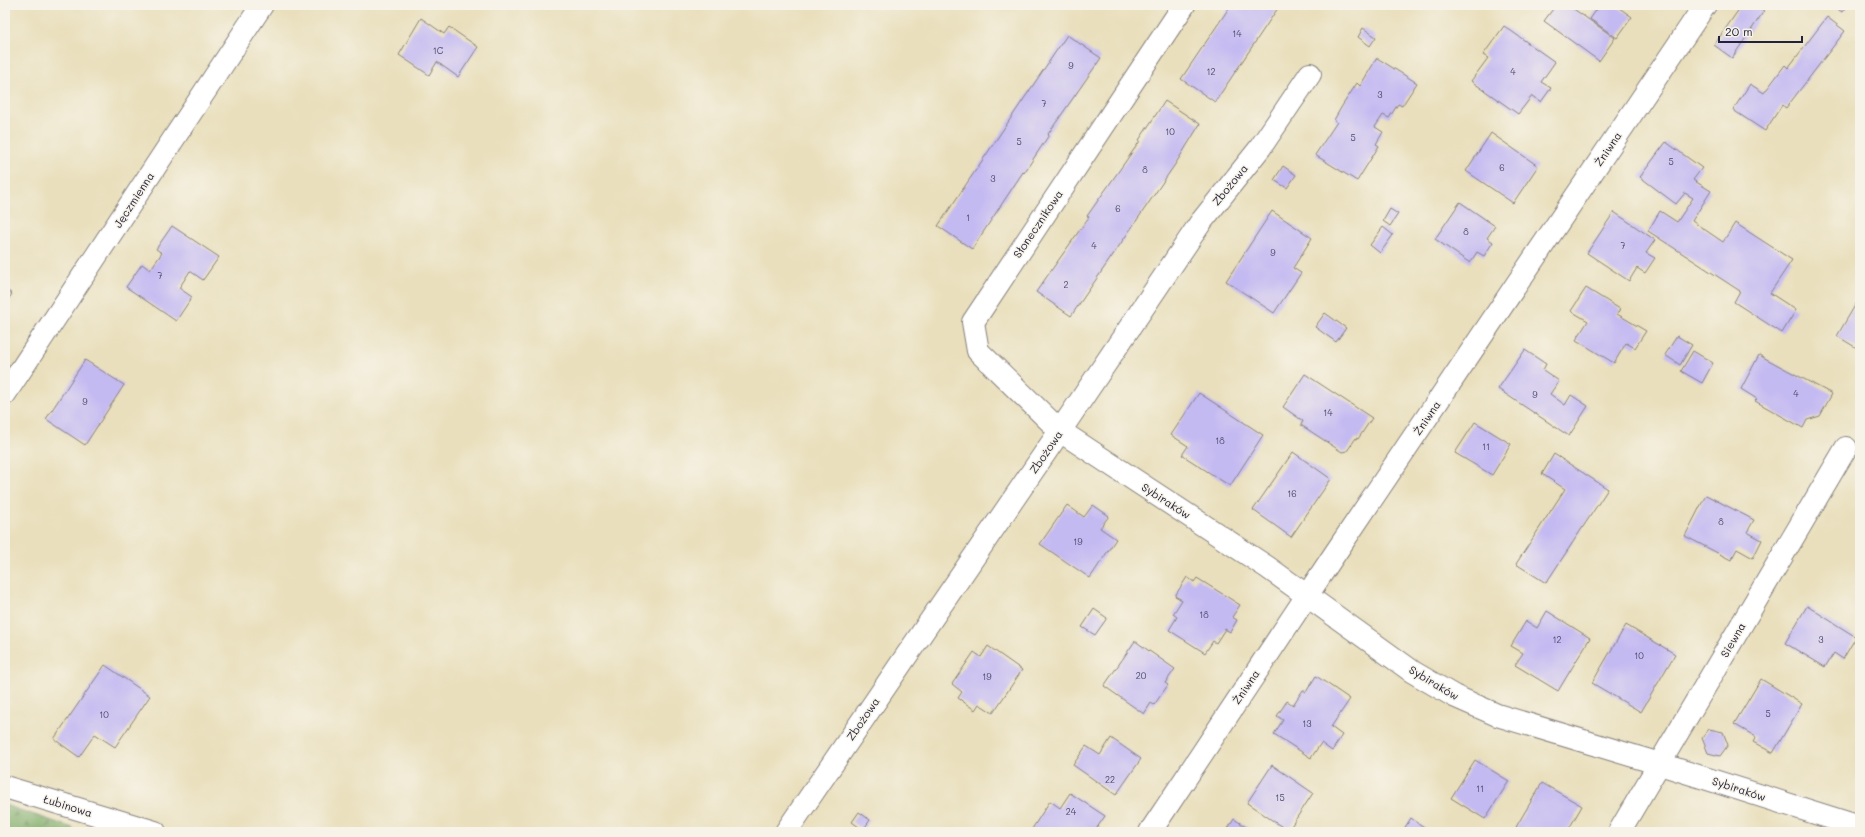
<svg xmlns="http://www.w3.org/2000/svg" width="1865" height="837" font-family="Mali,sans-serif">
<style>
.forest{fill:url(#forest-firs);stroke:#506750}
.building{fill:#c4baf2}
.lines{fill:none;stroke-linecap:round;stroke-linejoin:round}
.street-casing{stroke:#86807c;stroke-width:24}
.street{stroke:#fff;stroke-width:22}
.labels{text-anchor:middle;stroke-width:3;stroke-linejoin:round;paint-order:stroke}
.number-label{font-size:9px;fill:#4a4869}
.street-label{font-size:11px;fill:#22223b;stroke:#f7f3e8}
</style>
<defs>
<pattern id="forest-firs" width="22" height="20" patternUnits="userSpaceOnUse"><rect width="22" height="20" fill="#7eac66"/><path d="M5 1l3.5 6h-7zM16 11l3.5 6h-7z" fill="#678c55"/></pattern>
</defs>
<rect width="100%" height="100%" fill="#f7f3e8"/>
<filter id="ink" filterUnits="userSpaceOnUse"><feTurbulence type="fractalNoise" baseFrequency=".025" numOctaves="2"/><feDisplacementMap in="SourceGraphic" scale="8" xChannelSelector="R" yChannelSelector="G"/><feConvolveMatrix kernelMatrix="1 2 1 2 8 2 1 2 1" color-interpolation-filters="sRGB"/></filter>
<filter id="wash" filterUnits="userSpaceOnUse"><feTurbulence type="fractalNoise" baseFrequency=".012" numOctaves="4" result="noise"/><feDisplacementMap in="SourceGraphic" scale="16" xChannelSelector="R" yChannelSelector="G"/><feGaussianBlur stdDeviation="0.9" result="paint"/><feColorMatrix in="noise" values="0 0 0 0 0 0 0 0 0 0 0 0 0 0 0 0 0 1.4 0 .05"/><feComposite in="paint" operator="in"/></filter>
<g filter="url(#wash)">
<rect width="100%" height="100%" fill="#e9dfbc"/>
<polygon class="forest" points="5,805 73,828 77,832 5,832"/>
<g id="blocks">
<g class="building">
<polygon points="1231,5 1280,5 1215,102 1181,79"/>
<polygon points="1556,5 1568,5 1615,38 1599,61 1544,21"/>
<polygon points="1600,5 1615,5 1632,17 1617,38 1590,19"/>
<polygon points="1742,5 1755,5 1764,11 1732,58 1714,45"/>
<polygon points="1832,5 1847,5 1842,12"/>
<polygon points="1827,17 1845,31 1786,108 1782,105 1765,131 1733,110 1750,84 1764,93 1785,65 1788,68"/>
<polygon points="421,18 444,34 449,27 478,47 458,77 437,62 429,75 399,55"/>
<polygon points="1504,26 1555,62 1541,82 1551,88 1541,102 1532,96 1518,114 1471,81 1488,58 1483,55"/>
<polygon points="1363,28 1376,37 1370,46 1358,37"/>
<polygon points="1067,35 1101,58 1048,134 1049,135 1024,173 1023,172 972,249 938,226"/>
<polygon points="1377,58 1417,83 1402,106 1398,104 1389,118 1383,115 1375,127 1383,132 1376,144 1379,146 1357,181 1315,155 1337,122 1334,120 1342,106 1357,83 1360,86"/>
<polygon points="1165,101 1200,124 1176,163 1071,316 1036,292 1089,217 1087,216 1140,141 1139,140"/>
<polygon points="1491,133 1538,166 1513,203 1466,171"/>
<polygon points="1666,142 1702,168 1693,180 1711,191 1692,221 1723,242 1735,223 1792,260 1770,293 1796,310 1782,333 1734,302 1740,291 1648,231 1660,211 1677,222 1693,198 1685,193 1676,204 1640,177"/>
<polygon points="1283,166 1296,175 1287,188 1274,180"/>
<polygon points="1460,202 1495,226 1487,238 1493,242 1484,256 1477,252 1470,263 1435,239"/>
<polygon points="1390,209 1398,214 1390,226 1383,221"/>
<polygon points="1272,211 1312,238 1293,268 1301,273 1274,313 1226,281"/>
<polygon points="1614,212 1655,240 1646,253 1655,258 1645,273 1637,268 1629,281 1587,253"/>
<polygon points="172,226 219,257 203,280 190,271 179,288 192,297 176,321 126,287 142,264 150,270 162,253 156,249"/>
<polygon points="1383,227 1393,235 1380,253 1370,245"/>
<polygon points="1586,288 1620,309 1617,314 1646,331 1635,348 1626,343 1614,363 1576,340 1588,321 1571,311"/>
<polygon points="5,289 12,294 5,304"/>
<polygon points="1860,297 1860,350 1837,336"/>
<polygon points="1325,313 1346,328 1336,342 1315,327"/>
<polygon points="1677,336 1692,345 1680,365 1665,355"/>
<polygon points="1525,350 1546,364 1543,370 1559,381 1550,394 1565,405 1571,395 1588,406 1569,436 1498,389"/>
<polygon points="1693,351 1713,363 1702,383 1681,371"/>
<polygon points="1759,355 1832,394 1820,416 1807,420 1803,428 1755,401 1757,399 1741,389"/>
<polygon points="85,360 124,385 85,445 46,419"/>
<polygon points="1305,374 1372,418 1358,439 1356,438 1347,451 1342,452 1301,425 1303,421 1283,407"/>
<polygon points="1199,393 1263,435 1230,486 1182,455 1188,446 1171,435"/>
<polygon points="1475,422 1511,444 1492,475 1455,453"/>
<polygon points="1293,452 1331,479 1291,537 1253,510"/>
<polygon points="1554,454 1608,489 1546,583 1516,564 1565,489 1542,474"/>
<polygon points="1706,495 1754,520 1747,532 1762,540 1753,558 1737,549 1731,560 1685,536"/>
<polygon points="1067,505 1084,517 1093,505 1109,516 1100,528 1116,539 1090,578 1040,544"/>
<polygon points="1187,577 1194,582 1197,578 1240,605 1232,617 1237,620 1230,632 1225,629 1216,643 1213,641 1205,653 1169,630 1177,617 1173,614 1182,600 1175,596"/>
<polygon points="1807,606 1856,637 1843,659 1834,653 1825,667 1785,643"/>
<polygon points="1094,609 1107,618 1095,635 1082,627"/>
<polygon points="1547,611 1590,638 1558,691 1515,665 1523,653 1511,646 1526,621 1537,628"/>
<polygon points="1626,625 1675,654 1641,712 1592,683"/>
<polygon points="1135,641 1175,669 1165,683 1168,685 1154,705 1151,703 1144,714 1104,686"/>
<polygon points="988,646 1022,670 993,713 979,704 975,710 958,698 962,692 952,684 974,652 981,657"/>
<polygon points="105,665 150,696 115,747 95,734 79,757 54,739"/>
<polygon points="1316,676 1350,699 1331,727 1342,735 1332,751 1321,743 1311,758 1274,734 1283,720 1277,716 1287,701 1293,705 1303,690 1306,692"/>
<polygon points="1761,679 1802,704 1773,753 1753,742 1756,737 1734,724"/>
<polygon points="1709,729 1723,732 1728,745 1720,756 1708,753 1702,738"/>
<polygon points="1111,738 1141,759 1116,795 1073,765 1086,746 1100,755"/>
<polygon points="1475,760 1509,781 1485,819 1451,798"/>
<polygon points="1272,765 1313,793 1288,831 1247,803"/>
<polygon points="1542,783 1582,806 1567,832 1524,832 1516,827"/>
<polygon points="1070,793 1105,816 1094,832 1030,832 1050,801 1060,808"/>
<polygon points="859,812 870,820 863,830 852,822"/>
<polygon points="1411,818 1431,832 1408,832 1404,829"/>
<polygon points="1234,819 1254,832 1226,832"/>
</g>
</g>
</g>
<g filter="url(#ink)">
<use href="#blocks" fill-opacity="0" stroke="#86807c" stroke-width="1"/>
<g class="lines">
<defs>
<g id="street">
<polyline points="1184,5 973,322 978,351 1060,431 1267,567 1413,672 1454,696 1497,715 1660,764 1860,827"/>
<polyline points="5,394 262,5"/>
<polyline points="5,787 155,832"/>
<polyline points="786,832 1060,431 1201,222 1260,148 1310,74"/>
<polyline points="1150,832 1334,555 1705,5"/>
<polyline points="1619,832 1846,448"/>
</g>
</defs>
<use href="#street" class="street-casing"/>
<use href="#street" class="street"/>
</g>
</g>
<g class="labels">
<g class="number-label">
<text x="1237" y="37">14</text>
<text x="438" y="54">1C</text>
<text x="1071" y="69">9</text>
<text x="1211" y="75">12</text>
<text x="1513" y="75">4</text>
<text x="1380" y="98">3</text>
<text x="1044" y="107">7</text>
<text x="1170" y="135">10</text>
<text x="1353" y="141">5</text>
<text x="1019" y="145">5</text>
<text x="1671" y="165">5</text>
<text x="1502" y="171">6</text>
<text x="1145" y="173">8</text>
<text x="993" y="182">3</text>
<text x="1118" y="212">6</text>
<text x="968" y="221">1</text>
<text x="1466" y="235">8</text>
<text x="1094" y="249">4</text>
<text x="1623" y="249">7</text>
<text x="1273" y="256">9</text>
<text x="160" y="279">7</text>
<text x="1066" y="288">2</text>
<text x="1796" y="397">4</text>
<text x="1535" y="398">9</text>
<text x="85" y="405">9</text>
<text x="1328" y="416">14</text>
<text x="1220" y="444">18</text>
<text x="1486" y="450">11</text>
<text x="1292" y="497">16</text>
<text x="1721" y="525">8</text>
<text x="1078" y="545">19</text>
<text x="1204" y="618">18</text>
<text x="1557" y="643">12</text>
<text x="1821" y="643">3</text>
<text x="1639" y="659">10</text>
<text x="1141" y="679">20</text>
<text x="987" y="680">19</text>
<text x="1768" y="717">5</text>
<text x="104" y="718">10</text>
<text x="1307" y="727">13</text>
<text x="1110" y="783">22</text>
<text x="1480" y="792">11</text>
<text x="1280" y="801">15</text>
<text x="1071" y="815">24</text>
</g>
<g class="street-label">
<text transform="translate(1608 149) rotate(-56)" y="4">Żniwna</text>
<text transform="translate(1230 185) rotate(-51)" y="4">Zbożowa</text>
<text transform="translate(134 200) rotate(-57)" y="4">Jęczmienna</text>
<text transform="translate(1038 224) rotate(-56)" y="4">Słonecznikowa</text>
<text transform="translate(1427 418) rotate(-56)" y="4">Żniwna</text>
<text transform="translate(1046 452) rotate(-56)" y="4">Zbożowa</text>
<text transform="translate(1166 501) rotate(33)" y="4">Sybiraków</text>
<text transform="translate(1733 640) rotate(-60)" y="4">Siewna</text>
<text transform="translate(1434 683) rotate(31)" y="4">Sybiraków</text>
<text transform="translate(1246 687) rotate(-56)" y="4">Żniwna</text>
<text transform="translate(863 719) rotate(-56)" y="4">Zbożowa</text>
<text transform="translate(1739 789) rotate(18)" y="4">Sybiraków</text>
<text transform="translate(68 806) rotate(17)" y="4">Łubinowa</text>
</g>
</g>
<rect width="1865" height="837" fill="none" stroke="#f7f3e8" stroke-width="20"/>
<path d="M1719 36v6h83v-6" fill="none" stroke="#22223b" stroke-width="2"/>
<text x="1725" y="36" font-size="12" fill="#22223b" stroke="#f7f3e8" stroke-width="3" paint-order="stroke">20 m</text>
</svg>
